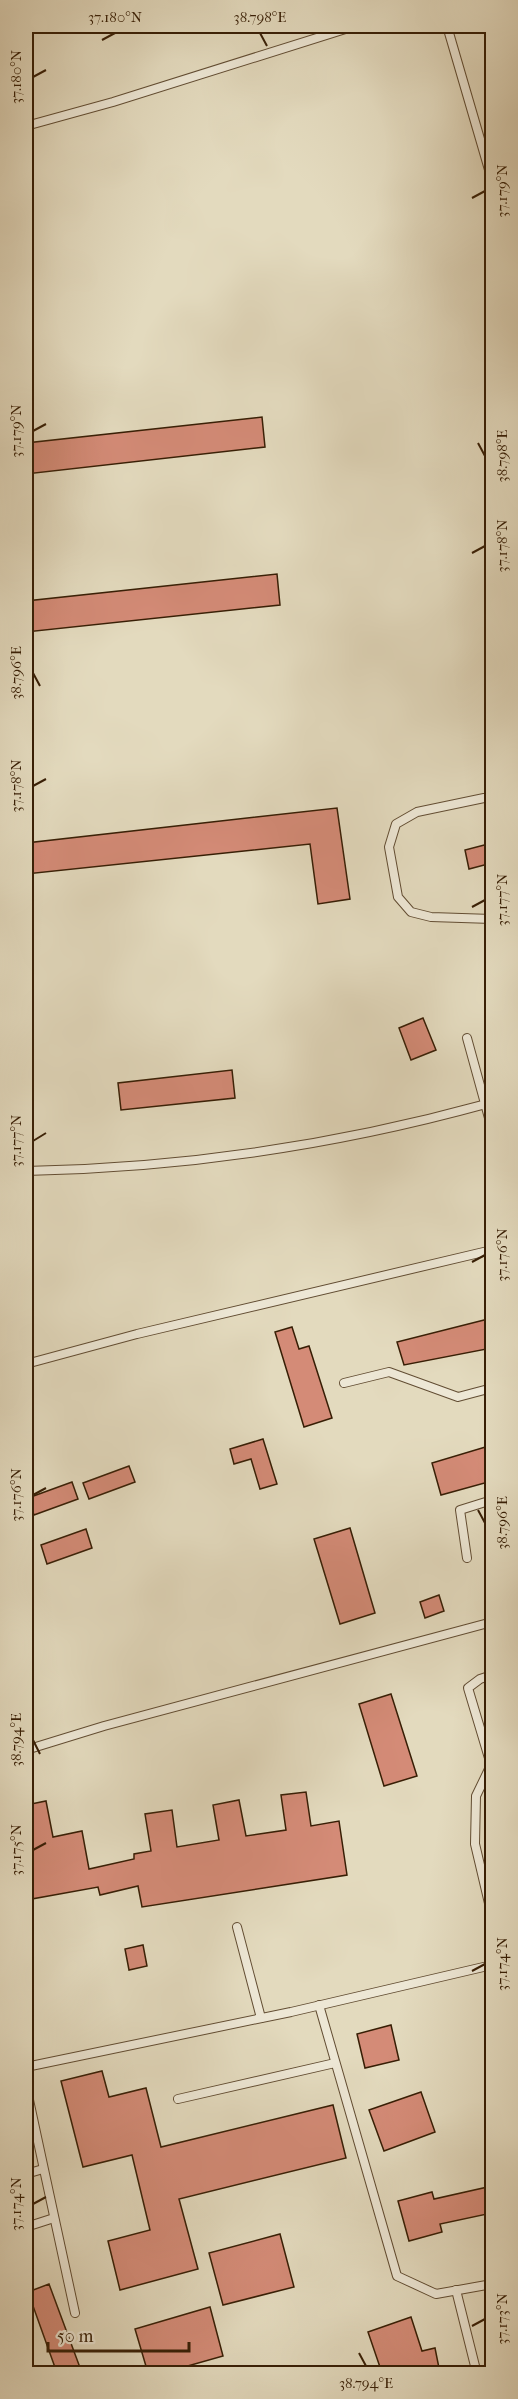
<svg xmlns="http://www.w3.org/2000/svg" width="518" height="2399" font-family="'IM FELL French Canon',serif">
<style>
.building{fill:#d48b77;stroke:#371e05;stroke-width:1.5}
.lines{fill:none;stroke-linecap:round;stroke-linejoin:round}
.service-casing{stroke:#624d33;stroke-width:10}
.service{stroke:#ede7d5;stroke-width:8}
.ticks{fill:none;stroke:#371e05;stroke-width:2}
.neatline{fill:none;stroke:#371e05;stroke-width:2}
.ticks-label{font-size:15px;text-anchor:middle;fill:#371e05}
</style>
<rect width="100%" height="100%" fill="#e3dabe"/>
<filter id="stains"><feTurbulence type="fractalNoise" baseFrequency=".00333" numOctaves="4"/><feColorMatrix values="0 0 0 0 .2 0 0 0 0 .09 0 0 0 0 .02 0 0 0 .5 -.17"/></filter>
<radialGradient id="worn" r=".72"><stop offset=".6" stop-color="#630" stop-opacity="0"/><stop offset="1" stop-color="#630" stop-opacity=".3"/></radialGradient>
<g class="building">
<polygon points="262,417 265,447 26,474 26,443"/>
<polygon points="277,574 280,605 26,632 26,601"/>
<polygon points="337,808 350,899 318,904 310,844 26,874 26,843"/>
<polygon points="492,843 492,863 469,869 465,850"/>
<polygon points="423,1018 436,1050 411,1060 399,1028"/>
<polygon points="232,1070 235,1098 121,1110 118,1083"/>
<polygon points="492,1318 492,1348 404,1365 397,1342"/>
<polygon points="292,1327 299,1349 309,1346 332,1418 304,1427 275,1332"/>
<polygon points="263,1439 277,1484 260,1489 251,1459 234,1464 230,1449"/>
<polygon points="492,1445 492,1481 441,1495 432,1463"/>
<polygon points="129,1466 135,1482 89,1499 83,1483"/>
<polygon points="72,1482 78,1499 34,1515 28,1498"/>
<polygon points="350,1528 375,1613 340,1624 314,1539"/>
<polygon points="86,1529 92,1548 47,1564 41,1545"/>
<polygon points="439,1595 444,1611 425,1618 420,1602"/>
<polygon points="391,1694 417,1776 384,1786 359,1704"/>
<polygon points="306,1792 311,1826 339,1821 347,1875 142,1907 138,1886 100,1895 98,1887 26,1900 26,1842 31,1841 26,1805 46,1801 53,1837 82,1831 89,1869 134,1859 134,1854 151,1851 145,1814 172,1810 177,1847 219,1840 213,1805 239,1800 246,1836 286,1830 281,1795"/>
<polygon points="143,1945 147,1966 129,1970 125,1949"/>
<polygon points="391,2025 399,2060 365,2068 357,2034"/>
<polygon points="102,2071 109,2097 146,2088 161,2147 333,2105 346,2158 179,2199 198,2269 120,2290 108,2241 150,2230 132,2155 83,2167 61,2081"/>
<polygon points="421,2092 435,2132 384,2151 369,2110"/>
<polygon points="492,2186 492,2213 440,2224 442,2232 409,2241 398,2201 432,2192 434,2199"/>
<polygon points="280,2234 294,2287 223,2305 209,2253"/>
<polygon points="49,2284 82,2373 57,2373 28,2292"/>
<polygon points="210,2307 223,2356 163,2373 148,2373 135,2329"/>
<polygon points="411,2317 422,2351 435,2348 440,2373 382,2373 368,2332"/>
</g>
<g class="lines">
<defs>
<g id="service">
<polyline points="447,26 492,180"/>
<polyline points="26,126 113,102 355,26"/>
<polyline points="484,798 417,812 396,824 389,847 398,897 411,912 431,917 492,919"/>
<polyline points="467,1038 492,1129"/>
<path d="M26,1171C179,1168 337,1145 486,1104"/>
<polyline points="26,1364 137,1334 492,1250"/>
<polyline points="344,1383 389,1372 458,1397 492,1388"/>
<polyline points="467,1558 460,1510 492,1500"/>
<polyline points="492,1675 480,1679 468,1688 492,1768"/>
<polyline points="26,1750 104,1726 492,1622"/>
<polyline points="490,1767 476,1796 475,1844 492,1916"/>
<polyline points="237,1927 261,2018"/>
<polyline points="319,2005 397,2276 436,2294 492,2284"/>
<polyline points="26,2067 291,2012 492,1965"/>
<polyline points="26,2086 75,2313"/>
<polyline points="178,2099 335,2063"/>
<polyline points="26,2174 43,2169"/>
<polyline points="26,2227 54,2218"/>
<polyline points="456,2290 477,2374"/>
<polyline points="26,2361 26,2363"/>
</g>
</defs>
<use href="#service" class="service-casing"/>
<use href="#service" class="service"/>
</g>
<path class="ticks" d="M260,33L267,46M102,40L115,33M33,77L46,70M472,198L485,191M33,431L46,424M478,443L485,456M472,553L485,546M33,673L40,686M33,786L46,779M472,907L485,900M33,1141L46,1133M472,1262L485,1255M33,1495L46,1488M478,1510L485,1523M33,1740L40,1754M33,1850L46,1843M472,1971L485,1964M33,2204L46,2197M472,2326L485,2319M359,2353L366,2366"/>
<rect width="518" height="2399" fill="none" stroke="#e3dabe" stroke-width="66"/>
<path d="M48 2342v9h141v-9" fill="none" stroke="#371e05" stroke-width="3"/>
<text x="57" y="2342" font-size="18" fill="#371e05" stroke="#ede7d5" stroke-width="4.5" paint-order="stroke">50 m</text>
<rect x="33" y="33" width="452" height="2333" class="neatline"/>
<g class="ticks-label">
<text x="115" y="22">37.180°N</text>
<text x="260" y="22">38.798°E</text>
<text transform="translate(16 77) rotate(-90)" y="5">37.180°N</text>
<text transform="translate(502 191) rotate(-90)" y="5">37.179°N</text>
<text transform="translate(16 431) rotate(-90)" y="5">37.179°N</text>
<text transform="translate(502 456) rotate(-90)" y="5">38.798°E</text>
<text transform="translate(502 546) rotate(-90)" y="5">37.178°N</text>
<text transform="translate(16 673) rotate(-90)" y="5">38.796°E</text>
<text transform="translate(16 786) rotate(-90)" y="5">37.178°N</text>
<text transform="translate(502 900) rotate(-90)" y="5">37.177°N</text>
<text transform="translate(16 1141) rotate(-90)" y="5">37.177°N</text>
<text transform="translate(502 1255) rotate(-90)" y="5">37.176°N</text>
<text transform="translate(16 1495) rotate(-90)" y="5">37.176°N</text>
<text transform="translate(502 1523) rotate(-90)" y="5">38.796°E</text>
<text transform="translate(16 1740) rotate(-90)" y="5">38.794°E</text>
<text transform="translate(16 1850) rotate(-90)" y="5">37.175°N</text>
<text transform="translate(502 1964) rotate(-90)" y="5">37.174°N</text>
<text transform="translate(16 2204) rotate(-90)" y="5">37.174°N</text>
<text transform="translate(502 2319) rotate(-90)" y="5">37.173°N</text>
<text x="366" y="2388">38.794°E</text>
</g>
<rect width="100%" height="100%" filter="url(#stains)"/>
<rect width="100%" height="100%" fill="url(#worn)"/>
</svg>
